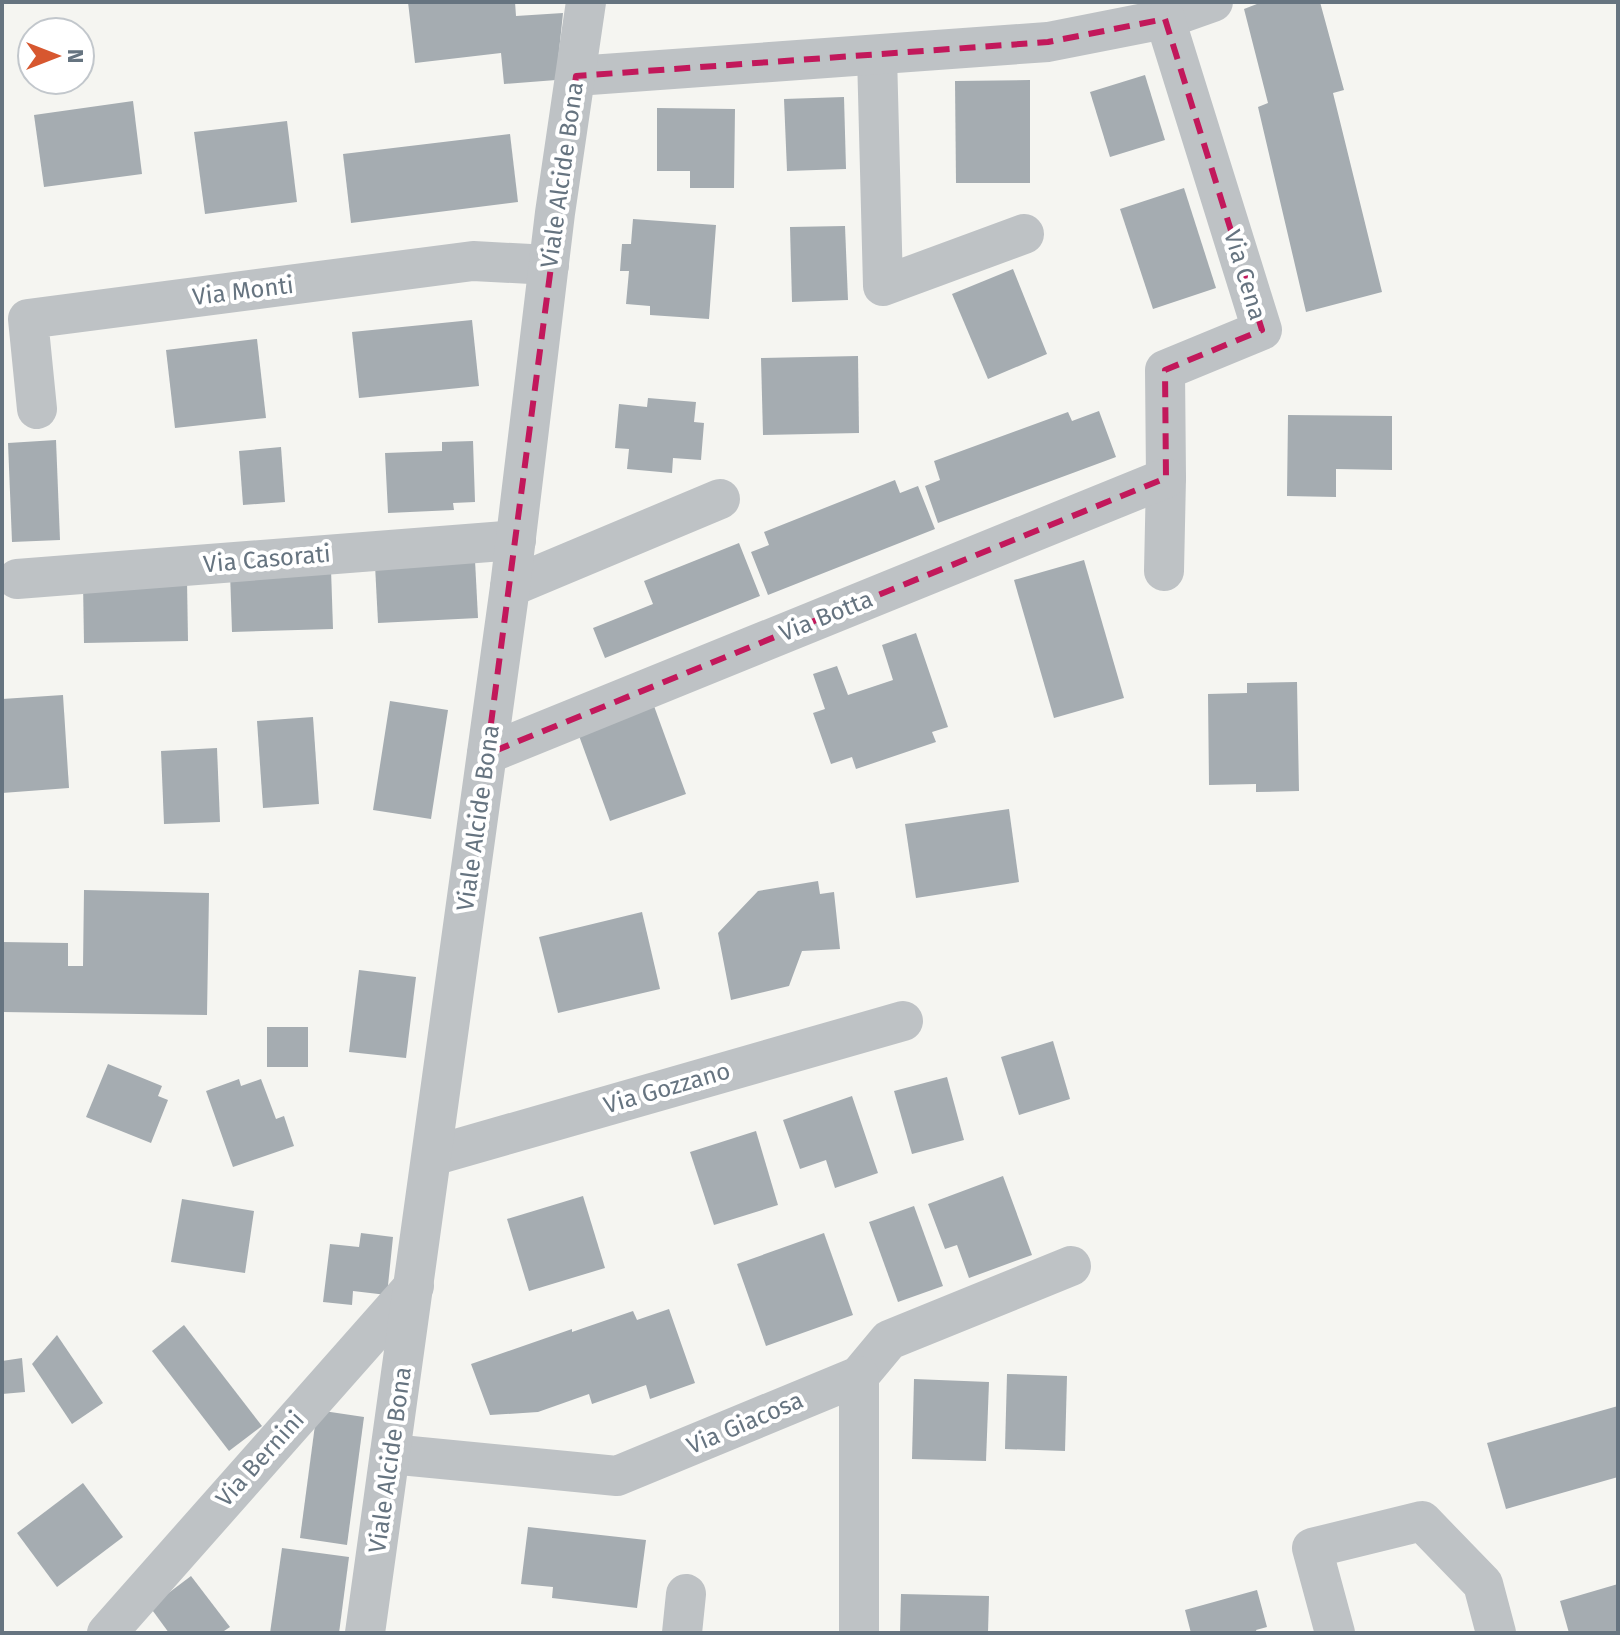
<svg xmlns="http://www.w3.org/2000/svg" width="1620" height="1635" font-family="'Fira Sans',sans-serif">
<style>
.building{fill:#a5acb1}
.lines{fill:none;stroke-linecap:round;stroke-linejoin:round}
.minor{stroke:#bec2c5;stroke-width:40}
.marked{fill:none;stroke:#c2185b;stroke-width:6;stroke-dasharray:16 10;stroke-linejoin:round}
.labels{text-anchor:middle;stroke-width:8;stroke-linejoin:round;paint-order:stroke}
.street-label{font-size:24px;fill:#667480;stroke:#fff}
</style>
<rect width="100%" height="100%" fill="#f5f5f1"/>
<g class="building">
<polygon points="408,2 515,2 516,16 563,13 556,80 504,84 501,53 415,63"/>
<polygon points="1262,2 1320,2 1344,90 1333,93 1382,292 1306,312 1258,107 1268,103 1244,9"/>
<polygon points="1145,75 1165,140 1110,157 1090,92"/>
<polygon points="1030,80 1030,183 956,183 955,81"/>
<polygon points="844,97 846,169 787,171 784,99"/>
<polygon points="133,101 142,174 44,187 34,115"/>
<polygon points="657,108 735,109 734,188 690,188 690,171 657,171"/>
<polygon points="287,121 297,202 205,214 194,132"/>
<polygon points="510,134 518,202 351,223 343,154"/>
<polygon points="1184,188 1216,288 1153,309 1120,209"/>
<polygon points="633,219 716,225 709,319 650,315 650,306 626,304 629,271 620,271 622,244 631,244"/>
<polygon points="845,226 848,300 792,302 790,227"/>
<polygon points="1013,269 1047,354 988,379 952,294"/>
<polygon points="472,320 479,386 359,398 352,332"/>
<polygon points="257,339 266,418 175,428 166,350"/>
<polygon points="858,356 859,433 763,435 761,358"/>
<polygon points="648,398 696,402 694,422 704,423 701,460 673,458 672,473 627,469 629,449 615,448 619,404 647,407"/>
<polygon points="1099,411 1116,457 938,523 925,486 940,480 934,461 1068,412 1072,421"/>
<polygon points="1288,415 1392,416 1392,470 1336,469 1336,497 1287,496"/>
<polygon points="56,440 60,540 12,542 8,443"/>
<polygon points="473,441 475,502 453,503 454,510 388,513 385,453 442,451 442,442"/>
<polygon points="281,447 285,502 243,505 239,451"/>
<polygon points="895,480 900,493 918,486 935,529 768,595 751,552 769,545 764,532"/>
<polygon points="739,543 760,596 605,658 593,628 653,604 644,581"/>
<polygon points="475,560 478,618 378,623 375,565"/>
<polygon points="1084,560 1124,698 1054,718 1014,580"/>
<polygon points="331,569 333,629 232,632 230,572"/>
<polygon points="187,580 188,641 84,643 83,582"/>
<polygon points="916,633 948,727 932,732 936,742 856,769 852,757 831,764 813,713 825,709 813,674 837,666 848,695 893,680 882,645"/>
<polygon points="1297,682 1299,791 1256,792 1256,784 1209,785 1208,694 1247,693 1247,683"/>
<polygon points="63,695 69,788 2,793 2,699"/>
<polygon points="390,701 448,710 431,819 373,810"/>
<polygon points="654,706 686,794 610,821 578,733"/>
<polygon points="313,717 319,804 263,808 257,721"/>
<polygon points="217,748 220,822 164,824 161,751"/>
<polygon points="1009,809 1019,882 916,898 905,824"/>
<polygon points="818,881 820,894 834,892 840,949 802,951 789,986 731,1000 718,933 758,891"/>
<polygon points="84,890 209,893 207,1015 2,1012 2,942 68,943 68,966 83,966"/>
<polygon points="642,912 660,989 558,1013 539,937"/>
<polygon points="359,970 416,977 406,1058 349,1052"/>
<rect x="267" y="1027" width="41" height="40"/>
<polygon points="1053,1041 1070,1099 1019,1115 1001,1057"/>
<polygon points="108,1064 162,1086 158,1096 168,1100 151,1143 86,1117"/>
<polygon points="947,1077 964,1140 912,1154 894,1091"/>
<polygon points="239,1079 241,1086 261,1079 276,1119 284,1116 294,1146 233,1167 206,1091"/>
<polygon points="852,1096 878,1173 835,1188 826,1160 800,1169 783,1120"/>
<polygon points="756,1131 778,1205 714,1225 690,1152"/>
<polygon points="1003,1176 1032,1255 969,1278 957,1245 945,1249 928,1204"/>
<polygon points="583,1196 605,1268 529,1291 507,1219"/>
<polygon points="182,1199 254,1211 245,1273 171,1262"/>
<polygon points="914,1206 943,1286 898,1302 869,1222"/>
<polygon points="361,1233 393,1237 387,1295 353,1291 352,1305 323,1302 330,1244 359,1247"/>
<polygon points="824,1233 853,1315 766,1346 737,1264"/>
<polygon points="669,1309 695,1383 650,1399 646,1385 592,1404 589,1394 538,1412 490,1415 471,1364 572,1329 572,1332 633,1311 637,1320"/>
<polygon points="184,1325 262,1426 229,1451 152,1351"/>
<polygon points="57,1335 103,1403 72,1424 32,1364"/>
<polygon points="22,1358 25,1392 2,1394 2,1361"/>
<polygon points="1007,1374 1067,1376 1065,1451 1005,1449"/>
<polygon points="914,1379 989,1382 986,1461 912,1459"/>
<polygon points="1618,1406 1618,1477 1506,1509 1487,1443"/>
<polygon points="317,1410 364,1417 347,1545 300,1538"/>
<polygon points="83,1483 123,1537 57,1587 17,1533"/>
<polygon points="528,1527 646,1540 637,1608 552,1598 553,1587 521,1584"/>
<polygon points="282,1548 349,1557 339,1633 270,1633"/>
<polygon points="191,1576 230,1627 221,1633 169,1633 150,1607"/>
<polygon points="1618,1584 1618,1633 1569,1633 1560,1601"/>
<polygon points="1257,1590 1267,1627 1256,1630 1257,1633 1191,1633 1185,1610"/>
<polygon points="901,1594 989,1596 988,1633 900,1633"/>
</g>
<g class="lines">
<g class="minor">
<polyline points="877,55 883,286 1024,234"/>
<polyline points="576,76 1048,42 1165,19 1213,2"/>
<polyline points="37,409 28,319 473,261 549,265"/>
<polyline points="1164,571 1166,478 1165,370 1262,330 1165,19"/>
<polyline points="17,579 516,540"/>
<polyline points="510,587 720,499"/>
<polyline points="487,754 1166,478"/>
<polyline points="432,1156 903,1021"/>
<polyline points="390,1454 617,1476 859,1376 889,1340 1071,1266"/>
<polyline points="107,1633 414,1286"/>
<polyline points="365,1633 510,587 555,213 586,2"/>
<polyline points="682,1633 686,1594"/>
<polyline points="859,1633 859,1376"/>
<polyline points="1335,1633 1312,1548 1422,1521 1483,1584 1496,1633"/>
</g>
</g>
<path class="marked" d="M1165,19L1262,330L1165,370L1166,478L487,754L576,76L1048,42Z"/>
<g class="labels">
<g class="street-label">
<text transform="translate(562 175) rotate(-82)" y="8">Viale Alcide Bona</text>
<text transform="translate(1245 275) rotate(73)" y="8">Via Cena</text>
<text transform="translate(243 291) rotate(-7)" y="8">Via Monti</text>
<text transform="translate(267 559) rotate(-5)" y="8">Via Casorati</text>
<text transform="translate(826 616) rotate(-22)" y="8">Via Botta</text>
<text transform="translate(478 818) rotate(-82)" y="8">Viale Alcide Bona</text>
<text transform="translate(667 1088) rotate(-16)" y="8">Via Gozzano</text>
<text transform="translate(745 1423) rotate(-23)" y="8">Via Giacosa</text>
<text transform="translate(260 1459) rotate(-48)" y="8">Via Bernini</text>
<text transform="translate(390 1460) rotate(-82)" y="8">Viale Alcide Bona</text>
</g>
</g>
<rect width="1620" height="1635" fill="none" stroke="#667480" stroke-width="8"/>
<g transform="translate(56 56) rotate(90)"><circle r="38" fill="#ffffff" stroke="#c2c7cc" stroke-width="2"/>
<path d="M0-6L14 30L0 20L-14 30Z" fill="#d7572f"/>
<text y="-12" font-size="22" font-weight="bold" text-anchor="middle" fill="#667480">N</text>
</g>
</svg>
